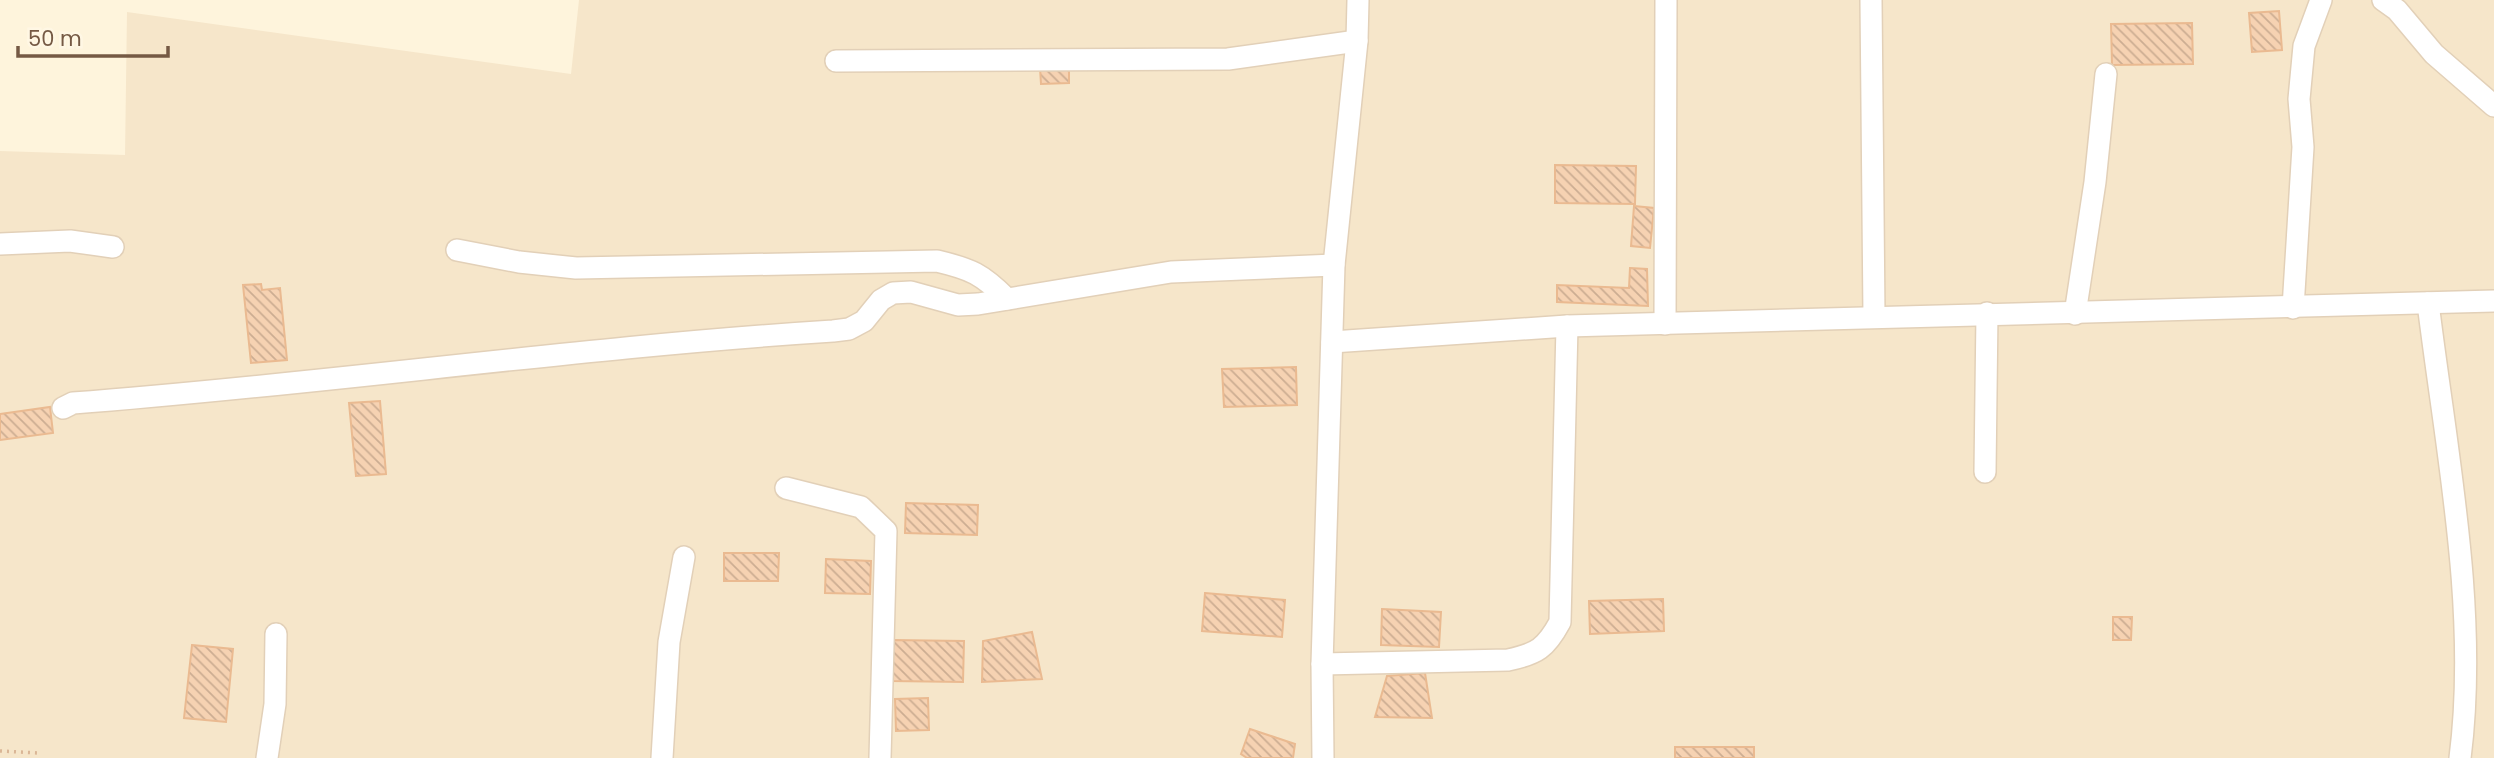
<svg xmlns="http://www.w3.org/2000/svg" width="2494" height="758" font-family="Poppins,sans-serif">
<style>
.residential{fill:#f6e6ca}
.building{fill:url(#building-back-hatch);stroke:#eaba91;stroke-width:2}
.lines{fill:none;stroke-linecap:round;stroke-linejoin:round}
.minor-casing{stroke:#e2d0b8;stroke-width:24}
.path{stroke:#dab696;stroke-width:3.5;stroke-dasharray:2 5;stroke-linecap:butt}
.minor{stroke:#fff;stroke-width:21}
</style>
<defs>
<pattern id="building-back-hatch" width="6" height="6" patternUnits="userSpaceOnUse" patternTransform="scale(1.75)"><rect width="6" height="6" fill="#f6d2b2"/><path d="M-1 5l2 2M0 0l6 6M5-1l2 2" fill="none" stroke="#ccad92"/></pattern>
</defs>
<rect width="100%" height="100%" fill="#fef4dc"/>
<polygon class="residential" points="579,0 2494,0 2494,758 0,758 0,151 125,155 127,12 571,74"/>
<g class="building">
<polygon points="2279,11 2282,50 2252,52 2249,13"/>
<polygon points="2192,23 2193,64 2112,65 2111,24"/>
<polygon points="1069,66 1069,83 1041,84 1040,68"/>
<polygon points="1555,165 1636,166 1635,204 1555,203"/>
<polygon points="1634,206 1654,208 1650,248 1631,246"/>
<polygon points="1630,268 1647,269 1648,306 1557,302 1557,285 1629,288"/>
<polygon points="261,284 262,290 280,288 287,360 251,363 243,285"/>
<polygon points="1296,367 1297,405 1224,407 1222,369"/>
<polygon points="380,401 386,474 356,476 349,403"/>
<polygon points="50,407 53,433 0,440 0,414"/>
<polygon points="906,503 978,505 977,535 905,533"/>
<polygon points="724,553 779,553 778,581 724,581"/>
<polygon points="826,559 871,561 870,594 825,593"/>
<polygon points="1205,593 1285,600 1282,637 1202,631"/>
<polygon points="1663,599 1664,631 1590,634 1589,601"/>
<polygon points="1382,609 1441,612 1439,647 1381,645"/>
<polygon points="2113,617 2132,617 2131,640 2113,640"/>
<polygon points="1032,632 1042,679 982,682 983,641"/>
<polygon points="892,640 964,641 963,682 891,681"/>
<polygon points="192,645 233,649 226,722 184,718"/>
<polygon points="1425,673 1432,718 1375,717 1387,676"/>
<polygon points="928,698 929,730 896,731 895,699"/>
<polygon points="1250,729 1295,744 1293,758 1247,758 1241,754"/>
<rect x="1675" y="747" width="79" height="11"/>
</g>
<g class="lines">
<defs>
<g id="minor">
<polyline points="1871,0 1874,316"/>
<polyline points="2383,0 2397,10 2434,54 2494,106"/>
<polyline points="836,61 1228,59 1357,41"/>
<polyline points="0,244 70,241 113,247"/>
<path d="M457,250L519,262L576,268L937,261C971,269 982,274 1007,299"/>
<path d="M2428,303C2446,450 2479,611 2460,758"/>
<polyline points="2293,308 2303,147 2299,99 2304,46 2321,0"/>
<polyline points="2075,314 2095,182 2106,74"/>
<polyline points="1665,324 1666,0"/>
<polyline points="1332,342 1567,326 2494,301"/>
<path d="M63,408L73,403C327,384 579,347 833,331L849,329L864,321L881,300L893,293L911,292L958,305L978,304L1171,272L1334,265"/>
<polyline points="1985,472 1987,313"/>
<polyline points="786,488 861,507 886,531 880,758"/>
<path d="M1322,664L1508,660C1537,654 1546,648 1560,622L1567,326"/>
<polyline points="267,758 275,704 276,634"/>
<polyline points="662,758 669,642 684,557"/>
<polyline points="1323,758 1322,664 1334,265 1357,41 1358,0"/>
</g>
</defs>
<use href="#minor" class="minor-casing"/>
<polyline class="path" points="0,751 39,753"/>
<use href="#minor" class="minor"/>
</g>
<path d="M18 46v10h150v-10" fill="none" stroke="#755944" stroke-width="3.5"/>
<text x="28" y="46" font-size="21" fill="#755944" stroke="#fff7e4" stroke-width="5" paint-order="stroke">50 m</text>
</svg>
